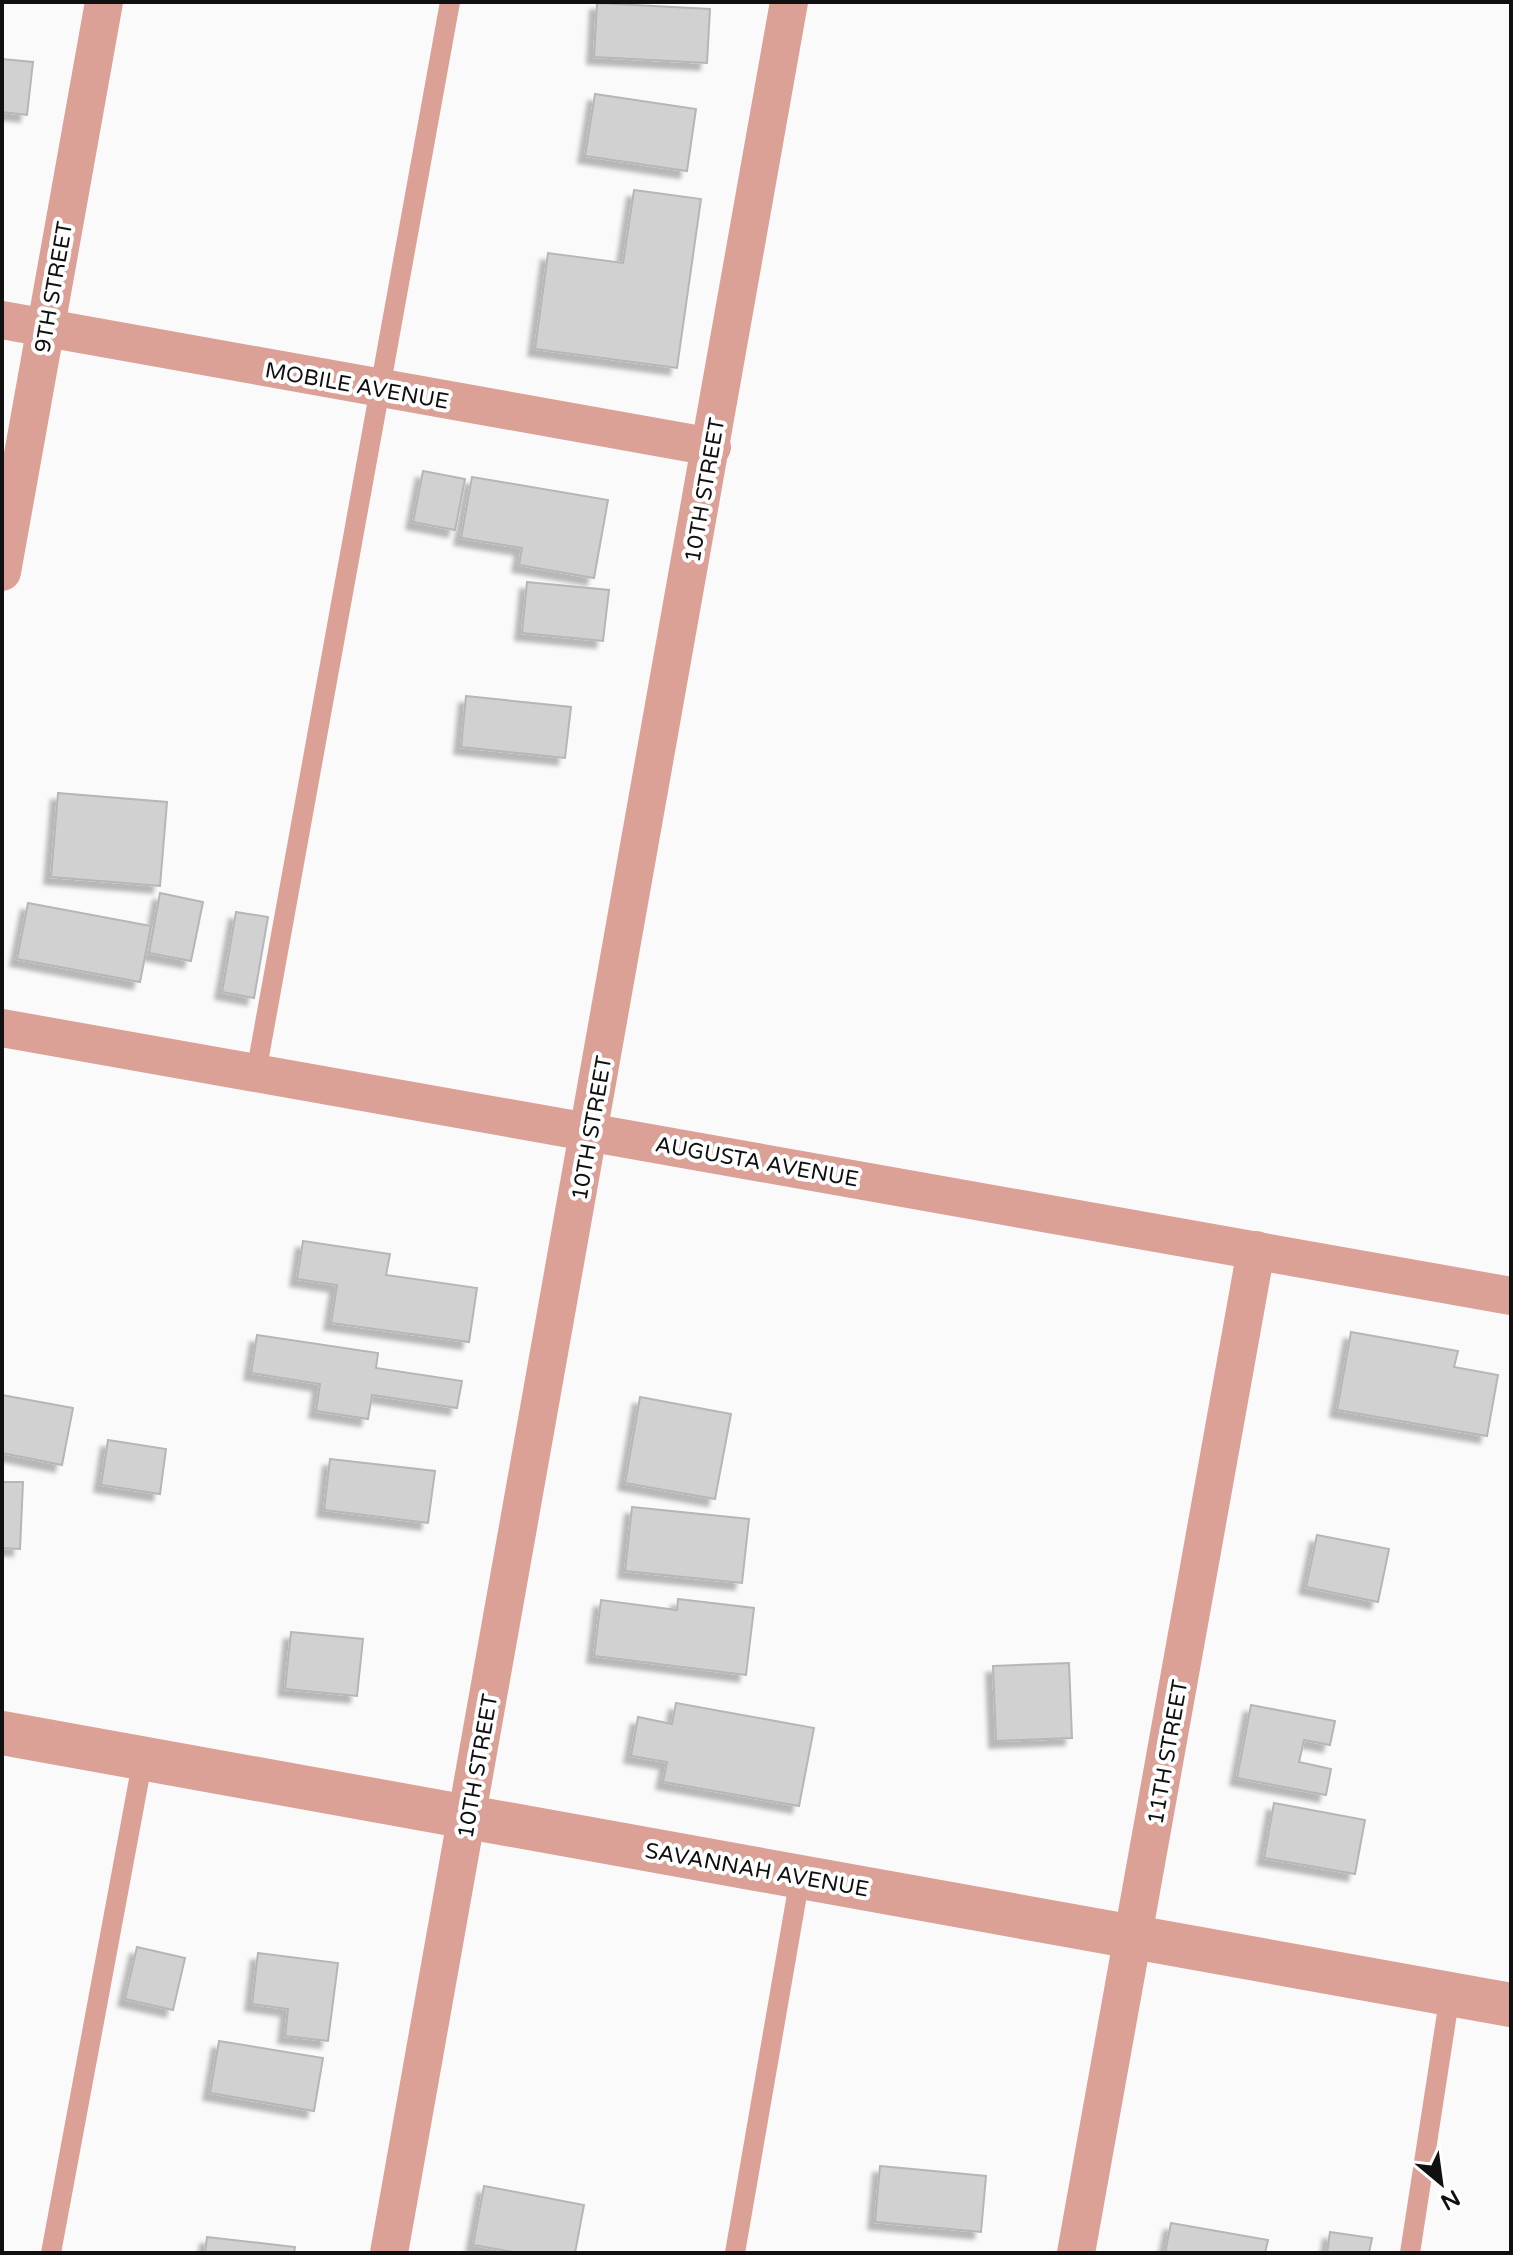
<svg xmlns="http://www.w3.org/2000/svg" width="1513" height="2255" font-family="'Varela Round',sans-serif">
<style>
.building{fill:#d1d1d2;stroke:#b6b6b7;stroke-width:2;filter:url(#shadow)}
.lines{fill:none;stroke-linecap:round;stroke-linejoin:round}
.service{stroke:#dba197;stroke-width:20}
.minor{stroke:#dba197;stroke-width:38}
.tertiary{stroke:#dba197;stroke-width:44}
.labels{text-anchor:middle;stroke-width:8;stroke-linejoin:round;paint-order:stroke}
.street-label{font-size:22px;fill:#101011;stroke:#fff}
</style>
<defs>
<filter id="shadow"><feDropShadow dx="-7" dy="7" stdDeviation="2" flood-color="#0004"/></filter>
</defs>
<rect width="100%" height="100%" fill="#fafafb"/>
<g class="building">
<polygon points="597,3 710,9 707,63 594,57"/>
<polygon points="2,59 33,62 27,115 2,112"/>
<polygon points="595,94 696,109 687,171 585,156"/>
<polygon points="634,190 701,199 677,368 535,349 548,253 623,263"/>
<polygon points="423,471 465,479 455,530 413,522"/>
<polygon points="472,477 608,500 594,578 519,565 522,548 461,538"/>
<polygon points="527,582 609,590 603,641 522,633"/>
<polygon points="466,696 571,707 565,758 461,747"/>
<polygon points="58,793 167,802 160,886 51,877"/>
<polygon points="160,893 203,902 191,961 149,953"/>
<polygon points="28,903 151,926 140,982 17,959"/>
<polygon points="236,912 268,917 254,998 222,992"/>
<polygon points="303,1241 390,1254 386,1275 477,1288 469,1342 331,1323 337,1285 297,1279"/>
<polygon points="1351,1332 1458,1351 1454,1367 1498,1375 1487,1436 1337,1410"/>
<polygon points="257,1335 378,1353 376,1368 462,1381 457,1408 372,1395 368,1419 316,1411 320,1384 251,1373"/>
<polygon points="2,1395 73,1408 62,1465 2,1453"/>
<polygon points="640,1397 731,1414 715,1499 625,1483"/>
<polygon points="108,1440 166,1449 160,1494 101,1485"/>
<polygon points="330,1459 435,1471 428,1523 324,1510"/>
<polygon points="2,1482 23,1482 20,1549 2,1548"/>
<polygon points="632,1507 749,1519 742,1583 625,1571"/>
<polygon points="1317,1535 1389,1549 1378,1602 1306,1587"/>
<polygon points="678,1599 754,1608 746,1675 594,1656 601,1600 677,1610"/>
<polygon points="291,1632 363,1639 357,1696 285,1689"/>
<polygon points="1069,1663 1072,1738 996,1741 993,1666"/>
<polygon points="676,1703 814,1728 799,1806 663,1782 667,1762 631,1756 638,1717 672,1724"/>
<polygon points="1251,1705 1335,1721 1330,1745 1304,1740 1299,1762 1331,1769 1326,1795 1237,1778"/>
<polygon points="1274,1803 1365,1820 1355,1874 1264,1858"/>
<polygon points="137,1947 185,1958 173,2010 125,1999"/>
<polygon points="258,1953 338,1963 328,2041 285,2036 288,2009 252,2004"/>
<polygon points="219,2041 323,2058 314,2111 210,2093"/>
<polygon points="880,2166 986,2176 981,2232 875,2222"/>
<polygon points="484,2186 584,2205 575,2253 519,2253 473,2245"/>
<polygon points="1171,2223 1268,2240 1265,2253 1165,2253"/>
<polygon points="1330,2232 1372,2238 1369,2253 1327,2253"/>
<polygon points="207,2237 295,2247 294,2253 205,2253"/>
</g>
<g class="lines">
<g class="service">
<polyline points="256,1073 450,2"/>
<polyline points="51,2253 143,1758"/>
<polyline points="735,2253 800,1877"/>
<polyline points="1410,2253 1450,1994"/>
</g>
<g class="minor">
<polyline points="2,320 712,447"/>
<polyline points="2,572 104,2"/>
<polyline points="2,1028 1511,1296"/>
<polyline points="389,2253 789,2"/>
<polyline points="1076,2253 1256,1250"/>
</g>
<polyline class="tertiary" points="2,1733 1511,2005"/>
</g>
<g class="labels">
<g class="street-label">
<text transform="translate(53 287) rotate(-80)" y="8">9TH STREET</text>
<text transform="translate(357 385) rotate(10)" y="8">MOBILE AVENUE</text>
<text transform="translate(704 490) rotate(-80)" y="8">10TH STREET</text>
<text transform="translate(591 1128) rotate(-80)" y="8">10TH STREET</text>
<text transform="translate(757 1161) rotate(10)" y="8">AUGUSTA AVENUE</text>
<text transform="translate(1167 1752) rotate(-80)" y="8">11TH STREET</text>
<text transform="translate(477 1766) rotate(-80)" y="8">10TH STREET</text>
<text transform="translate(757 1869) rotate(10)" y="8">SAVANNAH AVENUE</text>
</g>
</g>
<rect width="1513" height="2255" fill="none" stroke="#101011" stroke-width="8"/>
<g transform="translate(1441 2183) rotate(151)" stroke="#ffffff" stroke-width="6" paint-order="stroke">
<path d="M0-6L14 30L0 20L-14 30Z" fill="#101011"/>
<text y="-12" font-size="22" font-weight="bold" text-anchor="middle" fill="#101011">N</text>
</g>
</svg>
